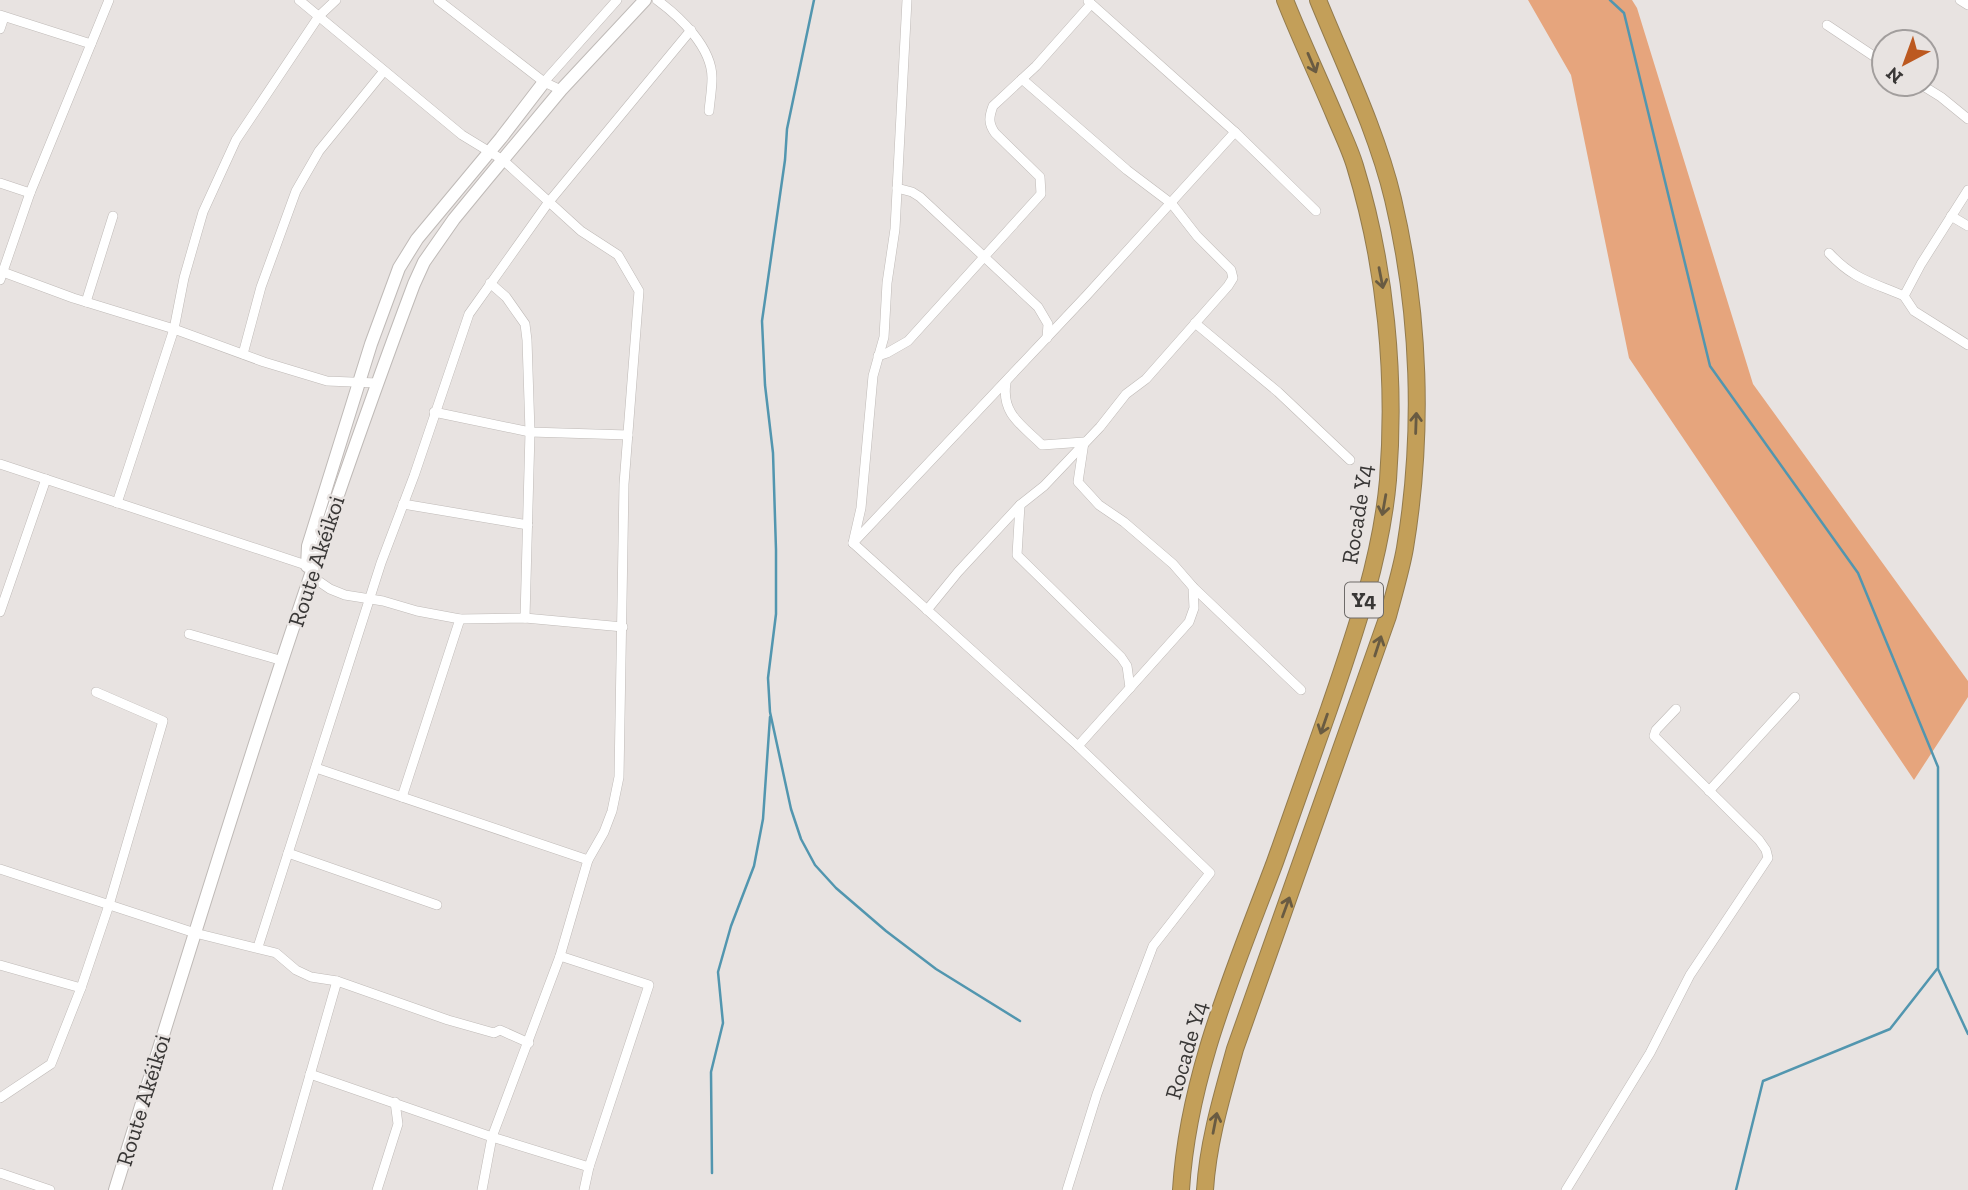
<svg xmlns="http://www.w3.org/2000/svg" width="1968" height="1190" font-family="'Zilla Slab',serif">
<style>
.green{fill:#e6a57d}
.lines{fill:none;stroke-linecap:round;stroke-linejoin:round}
.stream{stroke:#5296af;stroke-width:2.5}
.street-casing{stroke:#bfbab7;stroke-width:10}
.secondary-casing{stroke:#bfbab7;stroke-width:14}
.highway-casing{stroke:#937b4d;stroke-width:18}
.street{stroke:#fff;stroke-width:9}
.secondary{stroke:#fff;stroke-width:12}
.highway{stroke:#c39f59;stroke-width:16}
.oneway{stroke:#695b42}
.labels{text-anchor:middle;stroke-width:5;stroke-linejoin:round;paint-order:stroke}
.shield{fill:#e8e3e1;stroke:#6e6b69;stroke-width:2}
.shield-label{font-size:21px;font-weight:bold;fill:#393736}
.street-label{font-size:23px;fill:#393736;stroke:#e8e3e1}
</style>
<rect width="100%" height="100%" fill="#e8e3e1"/>
<polygon class="green" points="1528,0 1632,0 1637,8 1753,384 1968,681 1968,697 1914,780 1629,358 1571,75"/>
<g class="lines">
<g class="stream">
<polyline points="814,0 787,129 785,160 762,321 765,385 773,453 776,550 776,614 768,678 770,712 791,809 801,839 815,865 836,888 886,931 936,969 1020,1021"/>
<polyline points="1610,0 1624,13 1710,366 1858,573 1938,767 1938,969 1968,1034"/>
<polyline points="712,1173 711,1072 723,1023 718,972 731,926 754,866 763,819 770,717"/>
<polyline points="1736,1190 1763,1081 1890,1029 1937,969"/>
</g>
<defs>
<g id="street">
<polyline points="299,0 462,135 503,160 581,231 618,255 639,291 624,484 619,777 612,811 604,832 588,860 560,956 492,1137 482,1190"/>
<polyline points="438,0 544,82 561,90"/>
<path d="M657,0C680,17 712,47 712,78C712,89 710,100 709,111"/>
<polyline points="907,0 895,229 887,283 884,337 873,376 861,508 853,543 1078,746 1210,873 1153,946 1097,1094 1067,1190"/>
<polyline points="1960,0 1968,5"/>
<polyline points="1088,1 1235,132 1316,211"/>
<polyline points="0,15 91,44"/>
<polyline points="1827,25 1884,63"/>
<polyline points="0,29 4,17"/>
<polyline points="544,82 617,0"/>
<polyline points="1920,84 1941,97 1968,119"/>
<polyline points="0,183 30,193"/>
<polyline points="897,188 912,192 920,197 1038,307 1048,324 1047,338"/>
<polyline points="1951,216 1968,226"/>
<path d="M1829,253C1854,280 1872,282 1904,296L1921,264L1968,190"/>
<polyline points="0,271 73,298 174,329 264,362 327,381 377,383"/>
<polyline points="0,280 30,193 109,0"/>
<polyline points="490,283 506,297 525,324 527,340 530,432 525,618"/>
<polyline points="1904,296 1914,311 1968,345"/>
<polyline points="86,302 113,216"/>
<polyline points="1195,323 1278,392 1350,460"/>
<polyline points="243,354 261,287 296,191 319,151 384,71"/>
<path d="M878,356L887,353L908,341L1041,194L1040,177L995,133C988,123 989,117 993,106L1036,66L1091,4"/>
<path d="M1006,383C1001,414 1022,425 1042,445L1084,442L1078,482L1099,505L1124,522L1173,564L1193,587L1301,690"/>
<polyline points="434,412 530,432 628,435"/>
<polyline points="0,464 312,567"/>
<polyline points="117,503 174,329 184,278 203,212 236,140 319,16 336,0"/>
<polyline points="403,504 528,525"/>
<polyline points="1020,505 1017,555 1121,657 1127,666 1130,688"/>
<polyline points="853,543 1087,295 1235,132"/>
<polyline points="311,576 330,589 345,595 383,601 417,611 460,619 525,618 623,627"/>
<polyline points="927,610 958,572 1020,505 1044,486 1100,427 1126,394 1146,379 1228,286 1233,278 1231,270 1197,236 1172,204 1127,170 1022,79"/>
<polyline points="0,612 46,479"/>
<polyline points="189,634 283,661"/>
<polyline points="1078,746 1189,622 1194,608 1193,587"/>
<polyline points="316,768 588,860"/>
<polyline points="1709,791 1795,697"/>
<polyline points="402,797 460,619"/>
<polyline points="288,853 437,905"/>
<polyline points="0,869 195,933 276,953 296,970 311,977 337,981 448,1020 494,1033 500,1030 529,1043"/>
<polyline points="258,947 381,563 414,476 469,314 548,203 691,30"/>
<polyline points="560,956 649,985 589,1167 584,1190"/>
<polyline points="0,965 81,988"/>
<polyline points="310,1074 492,1137 589,1167"/>
<polyline points="0,1098 51,1064 81,988 109,905 163,721 96,692"/>
<polyline points="0,1173 50,1190"/>
<polyline points="277,1190 337,981"/>
<polyline points="377,1190 398,1124 395,1102"/>
<polyline points="1566,1190 1650,1053 1690,975 1768,858 1766,850 1759,840 1654,736 1656,730 1676,709"/>
</g>
<g id="secondary">
<polyline points="307,566 308,546 371,344 399,268 417,239 501,138 544,82"/>
<path d="M115,1190C209,887 302,582 414,284L424,262L454,219L486,180L561,90L645,0"/>
</g>
<g id="highway">
<path d="M1181,1190C1188,1075 1235,969 1275,862C1293,811 1311,760 1329,709C1354,636 1381,559 1388,480C1396,376 1386,267 1355,166C1350,149 1341,131 1334,114C1318,76 1300,38 1285,0"/>
<path d="M1205,1190C1208,1142 1222,1096 1235,1049L1388,616C1394,593 1401,571 1405,548C1424,433 1420,313 1393,199C1377,132 1344,64 1318,0"/>
</g>
</defs>
<use href="#street" class="street-casing"/>
<use href="#secondary" class="secondary-casing"/>
<use href="#highway" class="highway-casing"/>
<use href="#street" class="street"/>
<use href="#secondary" class="secondary"/>
<use href="#highway" class="highway"/>
</g>
<defs><path id="oneway-shaft" d="M-6 0H5M1.5-3L5.5 0L1.5 3" fill="none" stroke-width="1.6" stroke-linecap="round" stroke-linejoin="round" transform="scale(1.75)"/></defs>
<g class="oneway">
<use href="#oneway-shaft" transform="translate(1312 63) rotate(67)"/>
<use href="#oneway-shaft" transform="translate(1381 278) rotate(79)"/>
<use href="#oneway-shaft" transform="translate(1416 423) rotate(-88)"/>
<use href="#oneway-shaft" transform="translate(1384 505) rotate(100)"/>
<use href="#oneway-shaft" transform="translate(1378 646) rotate(-72)"/>
<use href="#oneway-shaft" transform="translate(1324 724) rotate(109)"/>
<use href="#oneway-shaft" transform="translate(1286 907) rotate(-70)"/>
<use href="#oneway-shaft" transform="translate(1215 1123) rotate(-79)"/>
</g>
<g class="labels">
<rect class="shield" x="1345" y="582.5" width="38" height="35" rx="5"/>
<g class="shield-label">
<text x="1364" y="607">Y4</text>
</g>
<g class="street-label">
<text transform="translate(1357 514) rotate(-81)" y="8">Rocade Y4</text>
<text transform="translate(316 561) rotate(-72)" y="8">Route Akéikoi</text>
<text transform="translate(1186 1050) rotate(-74)" y="8">Rocade Y4</text>
<text transform="translate(143 1100) rotate(-73)" y="8">Route Akéikoi</text>
</g>
</g>
<g transform="translate(1905 63) rotate(221)"><circle r="33" fill="#e8e3e1" stroke="#a29e9d" stroke-width="2"/>
<path d="M0-5L12 26L0 18L-12 26Z" fill="#bc5920"/>
<text y="-10" font-size="19" font-weight="bold" text-anchor="middle" fill="#393736">N</text>
</g>
</svg>
